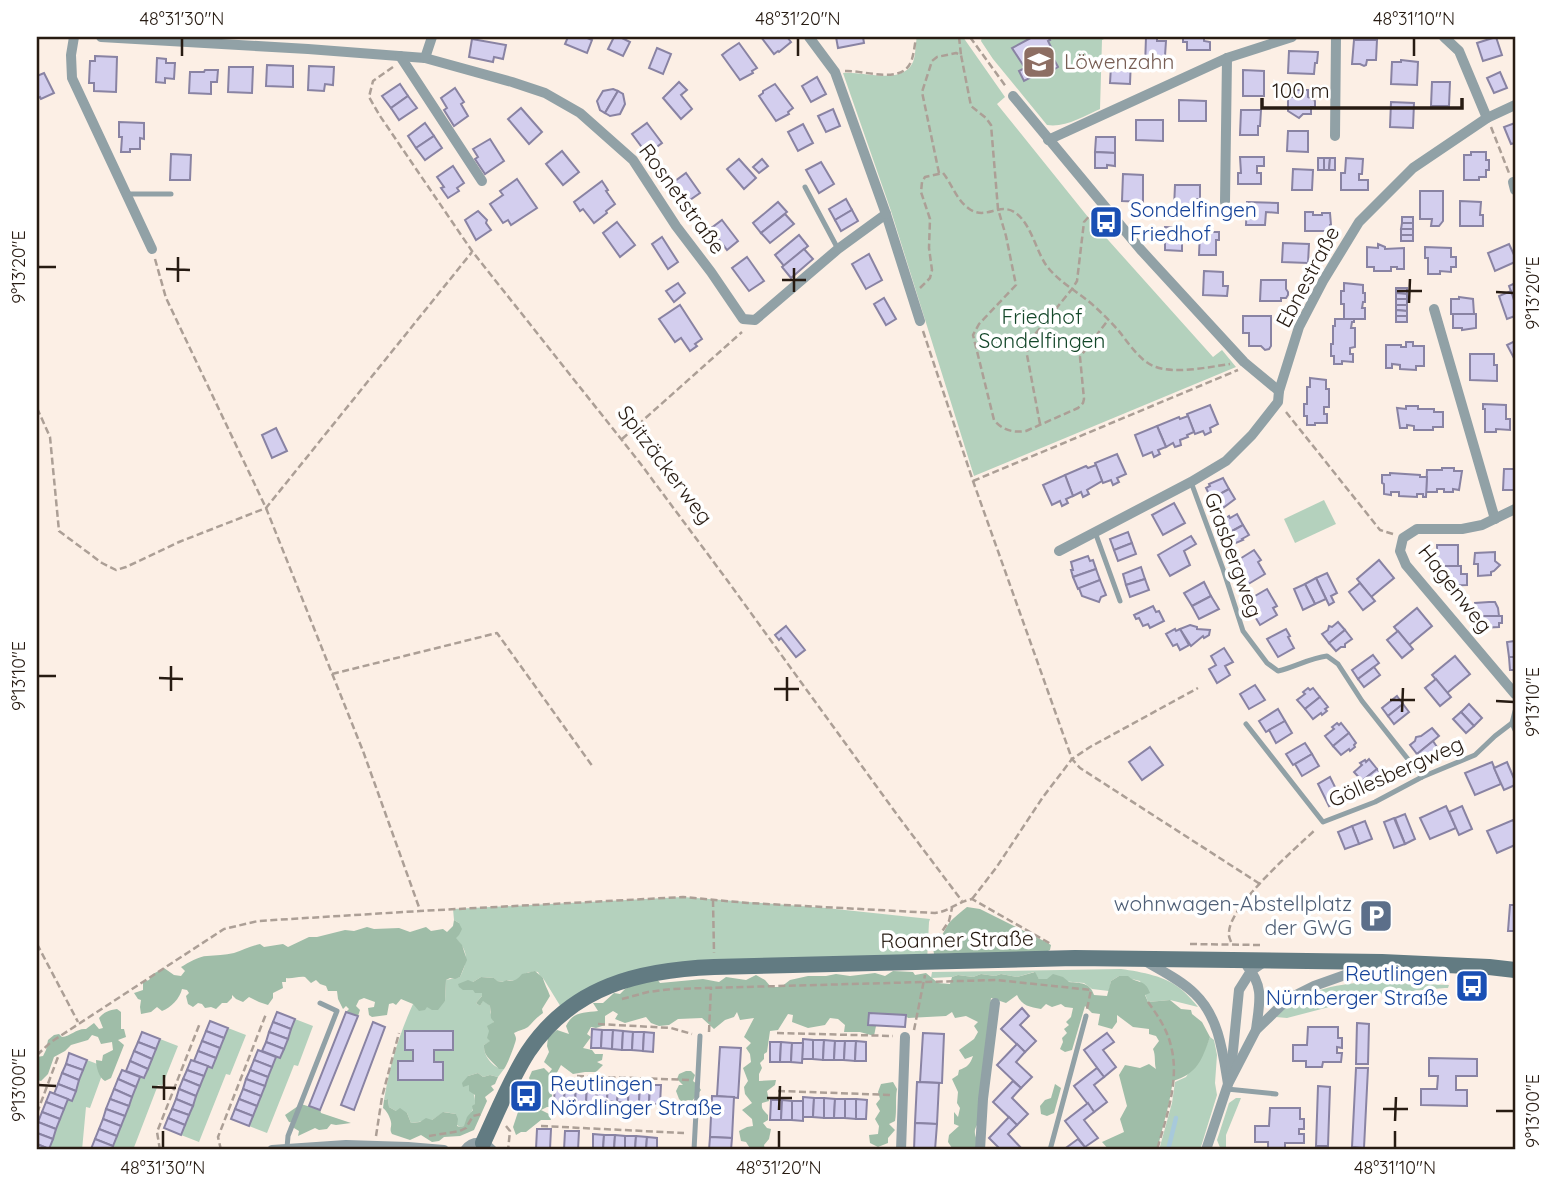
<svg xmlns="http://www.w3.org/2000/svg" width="1552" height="1187" font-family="Quicksand,sans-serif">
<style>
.green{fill:#b4d1bd}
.forest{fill:#9fbda8}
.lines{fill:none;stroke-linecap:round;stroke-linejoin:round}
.stream{stroke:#a7c9db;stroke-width:4.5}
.building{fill:#d3ceee;stroke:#8983a3;stroke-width:2}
.path{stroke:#ac9f96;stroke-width:2.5;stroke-dasharray:7 3.5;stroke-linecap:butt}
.lane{stroke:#91a1a6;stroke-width:5}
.street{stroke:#91a1a6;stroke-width:10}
.secondary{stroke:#627b82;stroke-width:16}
.ticks{fill:none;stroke:#271b12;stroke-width:2.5}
.labels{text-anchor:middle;stroke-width:7;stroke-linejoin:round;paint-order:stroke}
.education-label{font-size:21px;fill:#785e54;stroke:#fff;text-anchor:start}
.street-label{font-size:21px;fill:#271b12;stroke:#fff}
.transit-label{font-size:21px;fill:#164399;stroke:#fff;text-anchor:start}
.park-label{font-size:21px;fill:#14472a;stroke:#fff}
.service-label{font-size:21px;fill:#4e5e75;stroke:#fff;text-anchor:end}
.neatline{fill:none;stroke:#271b12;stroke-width:2.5}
.ticks-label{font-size:18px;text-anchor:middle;fill:#271b12}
</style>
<rect width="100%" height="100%" fill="#fcefe5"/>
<g class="green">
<path d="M917,37H963L1005,97L997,104L1092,222L1213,357L1222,350L1236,367L974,476L891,211L843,73C863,71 900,85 912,64C916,57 915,45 917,37Z"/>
<path d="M982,37H1108L1102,40L1100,109C1084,116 1065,128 1047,125L993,59L981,41Z"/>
<polygon points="1324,500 1336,524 1295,543 1284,519"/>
<path d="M683,897L826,908L930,919L929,922L927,962L669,970L564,1012L543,978L540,976L538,972C526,971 525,974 516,981L506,980L504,982L496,981L494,978L481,977L473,982L474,990L482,993V996L476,1003L480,1006L483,1000L490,1006V1012L494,1022L489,1031L491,1041L484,1045C483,1056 494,1069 504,1069L498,1077L490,1075L483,1077L478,1073L468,1076C470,1087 476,1094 475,1104C474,1109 467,1118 465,1126L460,1127L457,1125L456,1114L444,1112L432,1120L411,1123L407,1113L396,1111L389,1107L388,1099L384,1100C390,1065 398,1037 413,1004L427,1007L445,1001L446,980L460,977C468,961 469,951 455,938L459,923L454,920L453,909Z"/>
<path d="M1121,969C1142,972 1166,976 1182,990C1188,995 1193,1001 1198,1007L1170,1000L1148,1002L1140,981L1119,976L1111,981L1109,991L1092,989L1084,983L1039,979L1034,972L1017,977L1001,974L995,976L981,974L973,977L958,975L952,977L931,978L932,972Z"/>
<path d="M1368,982L1449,985L1448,988H1445L1379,994L1287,1018L1276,1017C1299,991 1335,984 1368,982Z"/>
<polygon points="295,1019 313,1026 298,1066 294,1065 267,1133 249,1126 276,1057 280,1058"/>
<polygon points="228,1028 246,1035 230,1075 226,1074 199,1142 181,1135 208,1066 212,1068"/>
<polygon points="1210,1037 1214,1040 1217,1055 1215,1083 1217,1095 1200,1150 1159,1150 1172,1103 1175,1082 1186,1077 1205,1049"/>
<polygon points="160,1039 178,1046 162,1086 158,1085 133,1150 112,1150 140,1077 145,1078"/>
<polygon points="87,1060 105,1067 90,1108 86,1107 82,1150 48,1150 68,1099 72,1100"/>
<polygon points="1236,1098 1241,1098 1226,1135 1226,1150 1221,1150 1217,1140 1219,1134 1229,1103"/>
</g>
<g class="forest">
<path d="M967,907L980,909L1046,942L1051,945L1050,950L1046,952L934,954L933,948C941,940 943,932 949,923C954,917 961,912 967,907Z"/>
<path d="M454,920L459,923L462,929L459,935L456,938L462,945L467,960L460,977L455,979L450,978L446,980L445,1001L438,1010H432L427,1007L425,1010L419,1011L413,1004L401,999L396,1005L393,1003L389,1004L387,1015L372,1017L369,1015L368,1008L374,1007L375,1002L364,998L359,1000L356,1006L360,1010L358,1016L346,1012L349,1009L346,1006L343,1009L338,999L337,991H328L326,986L320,984L316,980L311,983L305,977C299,976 292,979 286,978V982H282L283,988L273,993V998L268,1005L259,1002L249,997L243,1002L236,999L232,995V998L227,1003H222L216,1009L211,1007L205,1008L202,1004L198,1003L193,1007L188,1004L186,996L189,993L187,990L182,989C180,998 171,1008 162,1011L157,1007L151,1012L141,1014L140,1007L141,1000L138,999L134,993L143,990V982L149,980L153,974L164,968L174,975L181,976L185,971L181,967C188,963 199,956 207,956C216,955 225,955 234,953C243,950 251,946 260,944L264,947L283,944L288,947L309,937H317L345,930L354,931L367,927L374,929L399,928L410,932L426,927L431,931L443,929L447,932L453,926Z"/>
<path d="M535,971L543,978C544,983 548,990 550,996L542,1009L543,1013C537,1017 533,1022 528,1027C524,1030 519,1030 514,1033C515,1035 516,1037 516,1039C516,1042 507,1066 504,1069H499C493,1061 483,1057 484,1045L490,1041L487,1038L489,1031L487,1026L494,1022L491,1018L490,1006L483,1001L480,1006L476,1003L482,996V993H475L473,990H463L459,987L458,984L468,980L473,982L481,977L494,978L497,981L503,982L506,980C514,982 517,980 522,974Z"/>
<path d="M893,971L913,972L915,975L926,973L938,983L950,984L952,977L958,975L973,977L981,974L995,976L1001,974L1017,977L1035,972L1039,979H1047L1053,974L1063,977L1069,982C1080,983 1090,982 1094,995L1107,996L1111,981L1119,976H1128C1136,984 1145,978 1150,993L1145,995L1148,1002L1170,1000L1181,1009L1191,1010L1192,1014L1202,1022L1210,1037C1202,1060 1197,1074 1173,1081L1169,1103L1157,1150H1109L1102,1142L1124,1132L1120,1119L1127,1106L1119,1075L1125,1065L1140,1068L1149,1064L1156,1069C1154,1062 1156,1056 1153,1049L1159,1041L1156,1036L1149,1034V1029L1133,1027L1117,1015V1022L1112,1029L1098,1025L1100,1014L1092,1013L1085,1006L1072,1050L1065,1052L1060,1049L1063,1042L1062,1038L1067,1033L1064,1029L1069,1025L1066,1022L1071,1017L1073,1008L1065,1007L1061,1004L1052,1007L1046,1004L1041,1009C1030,1007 1022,1006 1017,995L1006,1003L991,998L981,1120C971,1131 975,1135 980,1147L973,1150H951L952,1148L948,1142L949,1135L959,1126L954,1124V1112L958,1117L960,1108L957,1103L958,1092L952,1079L958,1075L959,1070C967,1067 970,1065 973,1056L965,1059L959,1050L974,1039L978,1032L974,1026L978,1022L966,1016L955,1018L952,1012L946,1016L908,1018L905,1015L869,1014L868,1025L876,1026L874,1036L860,1032H844L845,1025L838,1019L830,1018L825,1025L808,1028L792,1022L793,1015L788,1014L778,1030L770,1031L767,1052L764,1054V1059L760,1063L762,1068L759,1074V1081L776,1080L775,1085L767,1091L769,1101L762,1103C761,1109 764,1111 768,1115V1120L763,1123L767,1128L771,1129L769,1139L764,1145L765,1150H751L746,1142L741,1141L739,1131L747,1127L753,1126L752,1119L742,1110L752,1103L745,1094L744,1087L748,1081L743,1068L751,1062L750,1054L746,1048L751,1043L744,1037L754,1018L740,1020L737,1012L734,1017L725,1020L714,1029L702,1018L678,1019L669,1025L659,1026L651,1023L646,1017L625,1023L615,1019L618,1014L613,1011L605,1016V1025L596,1028L591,1027L587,1034L591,1037L583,1048L592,1050L595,1054H603L602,1060L597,1062L603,1065L596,1072H585L573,1074L561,1065L552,1082V1107H547L541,1110L549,1114L551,1120H541L526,1132H521L516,1135L513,1127L518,1112L526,1105L528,1090L533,1087L529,1078L532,1071L544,1068L549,1073L552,1069L544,1062L549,1052L547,1046L548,1037L557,1030L569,1034L566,1026C573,1011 584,1013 598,1011L593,1003H603L614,993L620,994L625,989L654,975L660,983L703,979L719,982L726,977L746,980L756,975L765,980L771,987H781L790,980L808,976H826L836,974L850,976L875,973L885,976Z"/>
<path d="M117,1009L121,1012V1029H124L126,1037L118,1040L124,1045L111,1078L105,1081C99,1078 96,1067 96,1060L102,1061L103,1055L113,1050L112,1042L101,1044L98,1037L92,1035L88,1040L71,1045L65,1051L54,1057L48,1074L41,1081L37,1080V1057L43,1056L46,1050L48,1040L54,1035L59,1034L62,1037C71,1036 77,1028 86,1029L94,1023L99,1029L103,1028L99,1018C104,1012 109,1010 117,1009Z"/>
<polygon points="686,1071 691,1071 695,1075 693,1081 697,1084 701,1090 692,1101 688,1100 682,1102 679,1099 676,1091 679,1085 683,1085 677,1079 679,1074"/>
<path d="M478,1073L483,1077L490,1075L498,1077L495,1084L491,1086L494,1090L485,1097L487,1101L474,1130L460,1136L444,1137L439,1141L432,1142L421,1135L410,1140L392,1134C389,1129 392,1127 391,1122C390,1117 387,1111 383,1108L384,1100L388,1099L389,1107L396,1111L400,1108L407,1113L411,1123L420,1122L426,1118L432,1120L443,1112L456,1114L458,1119L457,1126L460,1127L464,1126L467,1117L473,1110L472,1106L475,1104V1095L469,1091V1085L463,1087L462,1083L468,1076Z"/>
<path d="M893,1082L897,1089C895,1100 897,1110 895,1121L889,1124L895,1130L888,1138V1143L878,1147L870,1143L869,1135L878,1134L879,1126L875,1119L880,1111L876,1104L880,1099L878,1092L881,1084Z"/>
<polygon points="1055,1084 1061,1088 1054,1113 1047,1116 1041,1114 1040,1106 1045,1100 1051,1098"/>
<polygon points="301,1104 320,1110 321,1113 351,1123 336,1125 331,1124 327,1129 319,1130 315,1128 298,1136 299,1131 294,1128 294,1123 289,1122 285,1115"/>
</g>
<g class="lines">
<polyline class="stream" points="1168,1150 1176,1118"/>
</g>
<g class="building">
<polygon points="568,37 585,37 592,40 587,53 565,44"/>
<polygon points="614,37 620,37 630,42 623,56 608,49"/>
<polygon points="761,37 787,37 791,42 779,52 778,51 774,54"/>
<polygon points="836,37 863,37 864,43 838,48"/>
<polygon points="1027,37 1048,37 1050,40 1048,41 1054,53 1051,54 1058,67 1043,76 1041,72 1024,81 1019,71 1025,68 1012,48 1029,39"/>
<polygon points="1146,37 1157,37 1157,41 1166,41 1165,56 1168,56 1167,67 1145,66"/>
<polygon points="1183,37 1204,37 1204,41 1210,42 1210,50 1187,50 1187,42 1183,42"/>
<polygon points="1496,37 1502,55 1483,61 1477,43"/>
<polygon points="472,39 506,45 503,59 494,57 493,62 469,57"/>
<polygon points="1354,40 1377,40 1376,60 1367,60 1366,65 1364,66 1360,64 1352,64"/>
<polygon points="739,43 757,68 752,71 753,73 740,80 722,55 727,51"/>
<polygon points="657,48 671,54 663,74 649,68"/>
<polygon points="1289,51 1318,52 1317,63 1315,63 1314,74 1288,73"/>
<polygon points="95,56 117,57 116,92 94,91 94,83 89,83 90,61 95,61"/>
<polygon points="157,58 166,59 166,63 175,63 174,79 165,78 165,83 156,82"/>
<polygon points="1111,58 1131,58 1130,84 1110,83 1111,66 1113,66 1113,58"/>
<polygon points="1401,60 1418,62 1417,85 1391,84 1392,62 1401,62"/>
<polygon points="267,65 293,66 293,87 266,86"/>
<polygon points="309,66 334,67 333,85 325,84 324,91 308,90"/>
<polygon points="229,67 253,67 252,93 228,92"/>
<polygon points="205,70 218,70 217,82 211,82 211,94 189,93 190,72 204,72"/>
<polygon points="1243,70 1264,71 1264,96 1243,96"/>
<polygon points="1500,72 1507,88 1494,93 1487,78"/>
<polygon points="44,73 54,93 41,99 40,97 37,99 37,76"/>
<polygon points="817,77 826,94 811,102 802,86"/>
<polygon points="679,82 687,90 681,95 692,109 681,119 663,98"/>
<polygon points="1432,82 1450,82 1449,106 1431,106"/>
<polygon points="400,84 408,96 391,108 382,96"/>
<polygon points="775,84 793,108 788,112 789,114 776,121 759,96 763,93 763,91"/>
<polygon points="455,88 464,102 461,104 468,116 454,126 444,110 447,108 441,98"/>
<polygon points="613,89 618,91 605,113 600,110 597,101 603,91"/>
<polygon points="1292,90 1308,90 1308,97 1315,101 1315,107 1311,107 1311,114 1303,114 1299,118 1288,111 1288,97 1292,97"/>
<polygon points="618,91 623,94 625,104 620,114 610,116 605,113"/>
<polygon points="408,96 417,108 399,120 391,108"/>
<polygon points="1179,100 1206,101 1206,121 1179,121"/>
<polygon points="1391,102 1414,103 1413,128 1390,127"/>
<polygon points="521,108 542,132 529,144 508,119"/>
<polygon points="833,109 840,126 826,132 818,116"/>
<polygon points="1241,110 1261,110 1260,126 1258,126 1258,135 1240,135"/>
<polygon points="1136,120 1163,120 1163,141 1136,140"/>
<polygon points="119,122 144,123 144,139 140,138 140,149 130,149 130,152 121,152 122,137 119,137"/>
<polygon points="425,123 434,136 416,148 408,136"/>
<polygon points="647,123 662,143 647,154 632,134"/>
<polygon points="1515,123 1515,143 1511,144 1504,127"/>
<polygon points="803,124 813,143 798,151 788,132"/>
<polygon points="1288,131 1308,131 1308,152 1287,151"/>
<polygon points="434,136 442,148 425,160 416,148"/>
<polygon points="1096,137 1115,137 1115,153 1095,152"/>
<polygon points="490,139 504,161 485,174 475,159 478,157 473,149"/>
<polygon points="562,151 579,172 563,185 546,164"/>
<polygon points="1095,152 1115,153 1115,166 1107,165 1107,168 1095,168"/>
<polygon points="1471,152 1486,152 1486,160 1489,160 1489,170 1486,170 1486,177 1479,177 1479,180 1464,180 1464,155 1471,155"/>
<polygon points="171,154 191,155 190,180 170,180"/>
<polygon points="1240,157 1264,157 1264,166 1257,166 1257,173 1261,173 1261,184 1238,184 1238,173 1241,173"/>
<rect x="1318" y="158" width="6" height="12"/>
<polygon points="1324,158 1330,158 1329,170 1324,170"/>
<polygon points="1330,158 1335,158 1335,170 1329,170"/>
<polygon points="1346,158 1363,159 1362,174 1359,174 1359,180 1368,180 1368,190 1341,190 1341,173 1345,173"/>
<polygon points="739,159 756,178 744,189 727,169"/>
<polygon points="762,159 768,166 759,173 753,167"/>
<polygon points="821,162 834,184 819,193 806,170"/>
<polygon points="453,166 464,183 457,188 459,191 448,198 441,188 444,187 437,177"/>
<polygon points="1293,169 1313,170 1312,190 1292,190"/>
<polygon points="686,173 700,193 684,204 671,184"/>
<polygon points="1123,174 1143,175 1143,202 1122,201"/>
<polygon points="517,179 537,208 511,225 508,220 503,223 490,204 503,195 500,191"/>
<polygon points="602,181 608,190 606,191 615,204 606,211 607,213 594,223 583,209 580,211 574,202"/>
<polygon points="1175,185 1200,185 1200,199 1196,199 1196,208 1174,208"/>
<polygon points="1420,191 1443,191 1443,221 1439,226 1431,226 1432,219 1420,219"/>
<polygon points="846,199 852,210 835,220 829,209"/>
<polygon points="1460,201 1481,202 1480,215 1483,215 1483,226 1460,226"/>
<polygon points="778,202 787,212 761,233 753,223"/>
<polygon points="1247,202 1278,203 1278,213 1266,212 1265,225 1246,225"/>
<polygon points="852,210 858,221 841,231 835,220"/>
<polygon points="478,211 487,220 486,223 491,230 476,240 465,220"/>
<polygon points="1305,212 1313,212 1313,215 1322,215 1322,213 1330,213 1331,225 1330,225 1330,231 1305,231"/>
<polygon points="785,214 794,224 770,243 761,233"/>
<rect x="1402" y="217" width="11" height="6"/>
<polygon points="722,220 738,241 727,250 718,238 713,242 706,232"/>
<polygon points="617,222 635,245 620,257 603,233"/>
<polygon points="1402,223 1413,223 1413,229 1401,229"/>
<polygon points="1165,227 1186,228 1186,238 1182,238 1182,251 1165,250"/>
<rect x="1401" y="229" width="12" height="6"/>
<polygon points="1200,232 1219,232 1219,240 1216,240 1216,255 1199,255"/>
<polygon points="799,235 808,246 784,266 775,255"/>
<rect x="1401" y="235" width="12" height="6"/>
<polygon points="662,237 678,262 668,269 652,244"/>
<polygon points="1283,243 1309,244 1308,263 1282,262"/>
<polygon points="1378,244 1385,247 1385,249 1404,248 1404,269 1397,269 1397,267 1391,267 1391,271 1374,271 1374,267 1367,267 1367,247 1378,248"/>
<polygon points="1509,244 1515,257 1515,262 1495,271 1488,253"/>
<polygon points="1425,247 1451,248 1451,257 1456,257 1456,267 1451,267 1451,272 1440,271 1440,274 1428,274 1428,258 1425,258"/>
<polygon points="804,249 813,259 791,278 782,267"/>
<polygon points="869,254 882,280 866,289 852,264"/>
<polygon points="747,257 764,281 749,291 732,268"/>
<polygon points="1204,271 1223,272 1223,286 1228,286 1227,296 1203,295"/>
<polygon points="1261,280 1286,280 1286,289 1288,292 1288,295 1286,298 1281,298 1281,301 1260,301"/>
<polygon points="678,283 685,293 674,302 666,291"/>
<polygon points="1344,283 1363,285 1363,293 1365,293 1365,302 1363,302 1362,308 1365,308 1365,319 1344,319 1344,304 1341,304 1341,291 1344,291"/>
<polygon points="1515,283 1515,303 1509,286"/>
<polygon points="1396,288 1407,288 1407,294 1396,293"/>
<polygon points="1511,291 1515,303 1515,316 1507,319 1499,296"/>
<polygon points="1396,293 1407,294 1407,299 1396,299"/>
<polygon points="1459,297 1473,299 1474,314 1451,314 1451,299 1459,299"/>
<polygon points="884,298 896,319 886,325 874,304"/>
<rect x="1396" y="299" width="11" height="6"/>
<polygon points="680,305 702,339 695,344 697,346 690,351 681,338 675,342 659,319"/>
<polygon points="1396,305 1407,305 1407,311 1396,310"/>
<polygon points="1396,310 1407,311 1407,316 1396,316"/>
<polygon points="1453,314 1476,314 1476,328 1462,330 1462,328 1453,328"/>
<polygon points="1243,316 1271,316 1271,346 1269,349 1265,350 1261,346 1249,346 1249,333 1243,333"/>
<rect x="1396" y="316" width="11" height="6"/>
<polygon points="1335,319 1354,319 1354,322 1352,322 1351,328 1355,328 1355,347 1350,348 1350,354 1353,354 1353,362 1342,361 1342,364 1334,364 1334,356 1331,356 1331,344 1333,344 1333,326 1335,326"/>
<polygon points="1515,341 1515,360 1507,345"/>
<polygon points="1406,342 1413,342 1413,346 1424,346 1424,366 1416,366 1416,370 1400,369 1400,365 1392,364 1392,368 1386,368 1386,345 1401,345 1401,347 1406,347"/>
<polygon points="1470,354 1494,354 1494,365 1497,365 1497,381 1470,380"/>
<polygon points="1310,378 1326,380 1326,389 1329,389 1329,407 1324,407 1324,414 1327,414 1327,423 1315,423 1315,425 1307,425 1307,416 1304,416 1304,404 1307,404 1307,387 1310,387"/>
<polygon points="1483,404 1506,405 1506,419 1510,419 1510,430 1496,429 1496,432 1485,432 1485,409 1483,409"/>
<polygon points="1210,405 1218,424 1210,428 1211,432 1205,435 1203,431 1195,434 1187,414"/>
<polygon points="1406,406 1418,406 1418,409 1434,409 1434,412 1443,412 1443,427 1433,427 1433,430 1414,430 1414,426 1407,425 1407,428 1400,428 1397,408 1406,409"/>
<polygon points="1188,416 1194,432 1187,435 1188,437 1180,440 1181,445 1175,447 1173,443 1166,447 1157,426 1179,417 1180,419"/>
<polygon points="1157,426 1166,447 1158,450 1160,454 1154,457 1152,452 1143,456 1135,435"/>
<polygon points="276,428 287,451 272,458 262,435"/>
<polygon points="1117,454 1126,474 1117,478 1119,482 1113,485 1111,480 1103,483 1095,463"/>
<polygon points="1096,465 1102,481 1087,490 1089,494 1083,497 1081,492 1073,496 1065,475 1086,466 1088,468"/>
<polygon points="1442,468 1454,468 1454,471 1462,471 1459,490 1453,489 1453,492 1444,492 1444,489 1437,489 1437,492 1426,492 1427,470 1442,470"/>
<polygon points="1504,469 1515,469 1515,490 1503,490"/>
<polygon points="1390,473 1420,475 1420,477 1427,477 1426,497 1423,497 1423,494 1417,494 1417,497 1399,496 1399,492 1391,492 1391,495 1384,494 1384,484 1382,483 1382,475 1390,475"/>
<polygon points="1065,475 1073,496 1066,499 1068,503 1062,506 1060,501 1052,505 1043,485"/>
<polygon points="1223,478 1229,489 1209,500 1208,497 1210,496 1206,488 1210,486 1209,484"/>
<polygon points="1229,489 1235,499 1223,508 1223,506 1217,509 1214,502 1211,504 1209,500"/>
<polygon points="1174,503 1185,523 1163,535 1152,515"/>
<polygon points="1237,514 1243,525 1223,536 1221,533 1224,532 1220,524 1224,522 1223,520 1229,516 1230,518"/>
<polygon points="1243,525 1249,535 1242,539 1243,540 1231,545 1227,538 1225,540 1223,536"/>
<polygon points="1128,532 1132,543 1114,550 1110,539"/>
<polygon points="1191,536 1196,544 1184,551 1190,565 1170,576 1158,555"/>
<polygon points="1132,543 1136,554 1118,561 1114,550"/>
<rect x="1437" y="545" width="21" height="21"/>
<polygon points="1254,550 1261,560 1258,562 1265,574 1245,586 1235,570 1239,568 1235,562"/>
<polygon points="1495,552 1495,561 1500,565 1494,571 1491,572 1491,575 1478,576 1478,564 1474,564 1475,553"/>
<polygon points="1088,556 1090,561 1093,560 1096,569 1073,577 1071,570 1073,570 1071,562"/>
<polygon points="1379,560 1394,578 1371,597 1357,579"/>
<polygon points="1441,566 1461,566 1461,574 1467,574 1467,585 1440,586"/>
<polygon points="1141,567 1145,579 1126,585 1123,574"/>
<polygon points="1096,569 1100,580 1078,589 1073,577"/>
<polygon points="1327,573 1337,593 1331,596 1334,602 1329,605 1316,578"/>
<polygon points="1316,578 1326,599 1315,604 1305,584"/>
<polygon points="1145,579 1149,590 1130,597 1126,585"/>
<polygon points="1100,580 1106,595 1101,597 1099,602 1082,596 1079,588"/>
<polygon points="1204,582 1211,596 1192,606 1184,593"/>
<polygon points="1360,583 1375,601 1363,610 1349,592"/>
<polygon points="1305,584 1315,604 1303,610 1294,589"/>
<polygon points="1267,589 1277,606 1273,608 1277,615 1260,625 1251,610 1253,608 1248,600"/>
<polygon points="1211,596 1219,609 1199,619 1192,606"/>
<polygon points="1489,602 1495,602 1498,608 1499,616 1477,616 1477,609 1475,609 1475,603"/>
<polygon points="1153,606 1156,612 1159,611 1164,621 1150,628 1148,624 1143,626 1139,618 1136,619 1134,615"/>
<polygon points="1417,608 1432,626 1409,645 1394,627"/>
<polygon points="1479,616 1502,616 1502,623 1499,623 1499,627 1479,628"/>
<polygon points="1338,622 1345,630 1329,643 1322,634 1328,630 1329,626 1332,627"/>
<polygon points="1190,625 1197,627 1197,629 1210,630 1209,635 1204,638 1203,636 1191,646 1180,629"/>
<polygon points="786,626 805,650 796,657 781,638 779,640 775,635"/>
<polygon points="1175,629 1176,631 1180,629 1189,645 1180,650 1177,644 1173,646 1166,634"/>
<polygon points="1286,629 1290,636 1288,637 1294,648 1278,657 1267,639"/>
<polygon points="1345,630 1352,639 1345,644 1345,647 1341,647 1336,651 1329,643"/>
<polygon points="1398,631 1413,649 1402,658 1387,640"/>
<polygon points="1515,641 1515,657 1509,657 1507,642"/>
<polygon points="1224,648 1233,662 1225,666 1230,675 1217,683 1209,669 1216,665 1211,656"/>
<polygon points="1373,655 1379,663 1358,679 1352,670"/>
<polygon points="1455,656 1470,674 1447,693 1432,675"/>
<polygon points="1509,657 1515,657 1515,670 1510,670"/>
<polygon points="1374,667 1380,675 1364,687 1358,679"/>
<polygon points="1436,679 1451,697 1440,706 1425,688"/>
<polygon points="1255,685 1265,700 1249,709 1240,694"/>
<polygon points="1308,688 1310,690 1313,688 1320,697 1305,709 1297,700 1305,694 1303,692"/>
<polygon points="1397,696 1403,704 1388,716 1382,708"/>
<polygon points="1320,697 1328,707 1325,709 1327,711 1322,715 1321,713 1313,719 1305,709"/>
<polygon points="1403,704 1409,712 1394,724 1388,716"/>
<polygon points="1469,704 1482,718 1474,726 1461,712"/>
<polygon points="1278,709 1285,721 1266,732 1259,721"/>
<polygon points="1461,712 1474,726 1466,733 1453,719"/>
<polygon points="1285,721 1292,733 1276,743 1269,730"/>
<polygon points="1337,723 1339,725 1341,723 1349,733 1333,746 1325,736 1334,729 1332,727"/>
<polygon points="1432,728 1439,736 1417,754 1410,745 1415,741 1416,737 1421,736"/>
<polygon points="1349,733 1356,743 1354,745 1355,747 1350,751 1349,749 1341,755 1333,746"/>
<polygon points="1433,741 1439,750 1434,755 1434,757 1430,758 1424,762 1417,754"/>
<polygon points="1305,743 1312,754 1293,765 1286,754"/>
<polygon points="1150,747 1163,765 1142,780 1129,762"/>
<polygon points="1312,754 1319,766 1302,776 1295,764"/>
<polygon points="1369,759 1377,769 1362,781 1354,772 1362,765 1360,763 1365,760 1366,762"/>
<polygon points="1492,762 1501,784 1475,795 1465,773"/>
<polygon points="1507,762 1515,781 1515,785 1504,790 1494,768"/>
<polygon points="1377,769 1385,778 1381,781 1383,783 1378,787 1377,785 1369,791 1362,781"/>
<polygon points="1330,777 1341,799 1329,806 1318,784"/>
<polygon points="1446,806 1456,828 1430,839 1420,818"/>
<polygon points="1462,806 1472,829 1459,835 1449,812"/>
<polygon points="1405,814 1415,839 1405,844 1395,818"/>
<polygon points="1394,818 1405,844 1394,848 1384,822"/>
<polygon points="1513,820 1515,824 1515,845 1497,853 1487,831"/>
<polygon points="1365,821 1372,839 1359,844 1352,826"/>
<polygon points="1352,826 1359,844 1345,849 1338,832"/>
<polygon points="1510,905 1515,905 1515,931 1508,931"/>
<polygon points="1022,1008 1029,1016 1020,1025 1036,1041 1025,1052 1001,1029"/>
<polygon points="277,1012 295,1019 291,1029 273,1022"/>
<polygon points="346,1012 358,1016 320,1110 309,1106"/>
<polygon points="869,1013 906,1015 905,1027 868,1025"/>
<polygon points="210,1021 228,1028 224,1038 206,1031"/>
<polygon points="273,1022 291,1029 288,1039 269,1032"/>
<polygon points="373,1022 385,1027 354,1110 341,1105"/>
<polygon points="1357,1023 1369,1024 1368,1064 1356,1064"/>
<polygon points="1308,1027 1338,1027 1338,1038 1342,1038 1342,1048 1337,1047 1337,1053 1342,1053 1341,1062 1323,1062 1322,1067 1306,1067 1306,1061 1293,1061 1293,1045 1307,1045"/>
<polygon points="592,1029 602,1030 601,1048 591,1048"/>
<polygon points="602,1030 613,1030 612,1049 601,1048"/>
<polygon points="613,1030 623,1031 622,1050 612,1049"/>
<polygon points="206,1031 224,1038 220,1048 202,1041"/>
<polygon points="405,1031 453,1031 453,1050 434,1050 434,1062 443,1062 443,1080 398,1080 398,1061 413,1061 413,1050 405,1050"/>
<polygon points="623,1031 633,1032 632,1050 622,1050"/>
<polygon points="142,1032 160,1039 156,1049 138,1042"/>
<polygon points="269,1032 288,1039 284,1049 266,1042"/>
<polygon points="633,1032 644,1032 643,1051 632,1050"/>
<polygon points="644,1032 654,1033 653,1052 643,1051"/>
<polygon points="923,1033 944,1034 942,1083 920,1082"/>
<polygon points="1107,1033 1114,1042 1103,1050 1116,1067 1104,1077 1084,1050"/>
<polygon points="803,1039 813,1040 813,1059 802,1059"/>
<polygon points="813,1040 824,1040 823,1060 813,1059"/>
<polygon points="824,1040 835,1041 834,1060 823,1060"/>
<polygon points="202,1041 220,1048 216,1058 198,1051"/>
<polygon points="835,1041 845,1041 844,1060 834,1060"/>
<polygon points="845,1041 856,1041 855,1061 844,1060"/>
<polygon points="856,1041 866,1042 866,1061 855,1061"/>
<polygon points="138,1042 156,1049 152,1059 134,1051"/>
<polygon points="266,1042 284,1049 280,1058 262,1051"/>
<polygon points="770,1042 781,1042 780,1062 770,1062"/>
<polygon points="781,1042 792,1043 791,1062 780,1062"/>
<polygon points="792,1043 803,1043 802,1063 791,1062"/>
<polygon points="1017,1044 1025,1052 1016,1062 1032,1077 1021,1088 997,1065"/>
<polygon points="720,1047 741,1048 738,1098 717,1096"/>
<polygon points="258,1050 276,1057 272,1067 254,1060"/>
<polygon points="134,1051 152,1059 148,1069 130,1061"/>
<polygon points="198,1051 216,1058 212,1068 194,1061"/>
<polygon points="69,1053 87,1060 83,1070 66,1064"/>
<polygon points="1429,1058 1477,1059 1477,1076 1456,1076 1456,1090 1467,1090 1467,1106 1421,1105 1421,1089 1437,1089 1438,1076 1429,1076"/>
<polygon points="191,1060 208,1066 204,1076 187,1070"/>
<polygon points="254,1060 272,1067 268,1077 250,1070"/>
<polygon points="130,1061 148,1069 144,1078 126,1071"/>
<polygon points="66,1064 83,1070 79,1080 62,1073"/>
<polygon points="1097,1068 1104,1077 1094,1085 1107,1102 1094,1112 1074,1086"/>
<polygon points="1356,1068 1368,1068 1364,1148 1352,1147"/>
<polygon points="122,1070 140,1077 136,1087 118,1079"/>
<polygon points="187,1070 204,1076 200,1086 183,1079"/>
<polygon points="250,1070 268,1077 265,1086 246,1079"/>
<polygon points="62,1073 79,1080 76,1091 58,1084"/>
<polygon points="118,1079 136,1087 132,1097 114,1089"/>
<polygon points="183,1079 200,1086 196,1096 179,1089"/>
<polygon points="246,1079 265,1086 261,1096 243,1089"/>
<polygon points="1013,1081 1021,1088 1012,1098 1028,1114 1017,1125 993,1102"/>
<polygon points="597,1082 608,1082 607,1101 596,1101"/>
<polygon points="608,1082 619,1083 617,1102 607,1101"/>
<polygon points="917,1082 939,1083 937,1124 915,1123"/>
<polygon points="555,1083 565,1084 564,1103 554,1102"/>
<polygon points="619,1083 629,1083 628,1103 617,1102"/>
<polygon points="629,1083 640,1084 639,1103 628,1103"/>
<polygon points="58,1084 76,1091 72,1101 54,1094"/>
<polygon points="565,1084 576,1084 575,1104 564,1103"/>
<polygon points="576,1084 587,1085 586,1104 575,1104"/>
<polygon points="640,1084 650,1085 649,1104 639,1103"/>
<polygon points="587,1085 597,1085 596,1105 586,1104"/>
<polygon points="650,1085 661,1085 660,1104 649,1104"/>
<polygon points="1318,1086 1330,1087 1328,1146 1316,1146"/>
<polygon points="114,1089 132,1097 129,1106 110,1099"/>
<polygon points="179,1089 196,1096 193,1106 176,1099"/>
<polygon points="243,1089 261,1096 257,1106 239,1099"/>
<polygon points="50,1092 68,1099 64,1109 46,1102"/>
<polygon points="712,1096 734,1097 732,1138 710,1137"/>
<polygon points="803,1097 814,1098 813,1117 803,1117"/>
<polygon points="814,1098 824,1098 824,1118 813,1117"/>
<polygon points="824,1098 835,1099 834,1118 824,1118"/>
<polygon points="110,1099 129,1106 125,1116 106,1109"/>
<polygon points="176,1099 193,1106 189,1115 172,1109"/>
<polygon points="239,1099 257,1106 253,1116 235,1109"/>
<polygon points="835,1099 845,1099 845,1118 834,1118"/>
<polygon points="845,1099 856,1099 856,1119 845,1118"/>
<polygon points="856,1099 867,1100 866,1119 856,1119"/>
<polygon points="771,1100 782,1100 781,1120 770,1120"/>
<polygon points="782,1100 792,1101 792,1120 781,1120"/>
<polygon points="792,1101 803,1101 803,1121 792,1120"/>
<polygon points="46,1102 64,1109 60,1119 42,1112"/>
<polygon points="1088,1103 1094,1112 1084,1120 1098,1138 1085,1147 1065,1121"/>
<polygon points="1270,1108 1300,1108 1300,1119 1304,1119 1304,1129 1299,1129 1299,1134 1304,1134 1304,1143 1285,1143 1285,1148 1268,1148 1268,1142 1255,1142 1255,1126 1269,1126"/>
<polygon points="106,1109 125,1116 121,1126 103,1119"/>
<polygon points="172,1109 189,1115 185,1125 168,1118"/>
<polygon points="235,1109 253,1116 249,1126 231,1119"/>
<polygon points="42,1112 60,1119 56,1129 38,1122"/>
<polygon points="1009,1117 1017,1125 1008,1134 1023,1150 1001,1150 989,1138"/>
<polygon points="168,1118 185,1125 181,1135 164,1128"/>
<polygon points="103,1119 121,1126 117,1136 99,1129"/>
<polygon points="38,1122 56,1129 53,1139 37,1133"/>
<polygon points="915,1123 937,1124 935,1150 914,1150"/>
<polygon points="99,1129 117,1136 113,1146 95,1139"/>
<polygon points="537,1129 551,1129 550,1149 536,1149"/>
<polygon points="565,1131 579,1131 578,1150 564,1150"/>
<polygon points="37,1133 53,1139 49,1149 37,1144"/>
<polygon points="593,1134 604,1135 603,1150 593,1150"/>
<polygon points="604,1135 615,1135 614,1150 603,1150"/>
<polygon points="615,1135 625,1136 625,1150 614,1150"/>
<polygon points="625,1136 636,1136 635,1150 625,1150"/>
<polygon points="636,1136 647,1137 646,1150 635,1150"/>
<polygon points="647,1137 657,1138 657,1150 646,1150"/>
<polygon points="710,1137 732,1138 731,1150 709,1150"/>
<polygon points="95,1139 113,1146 112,1150 95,1150 91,1149"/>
<polygon points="1078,1139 1085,1147 1081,1150 1063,1150"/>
<polygon points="37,1144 49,1149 48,1150 37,1150"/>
</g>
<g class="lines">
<g class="path">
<polyline points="959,37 961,55"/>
<polyline points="970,37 1007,88"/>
<polyline points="393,67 373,81 369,97 380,116 472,251 640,463 727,580 898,816 962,901"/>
<path d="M845,71C866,70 904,86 912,59C914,52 915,44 916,37"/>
<polyline points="1491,127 1509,173"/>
<path d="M939,173L922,92L932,61L937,57L956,53L961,55L971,106L986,118L991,125L998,209L1006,236L1016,285L979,324L973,335L994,420C1002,430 1013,433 1026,431L1078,408L1083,403L1084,399L1080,357L1108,320"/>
<polyline points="155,259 166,298 266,508 363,751 420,910"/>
<path d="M920,288L930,278L932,270L929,248L930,219L921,192L922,182L925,177L943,173C952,184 956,199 968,208C986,222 1000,200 1017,214C1031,225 1036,250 1046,265C1057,280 1073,289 1087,300C1098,309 1108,319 1118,330C1128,342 1140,362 1156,367C1176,374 1209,367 1230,364"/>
<polyline points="923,331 973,481 1072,759 1080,768 1260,884"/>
<polyline points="37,408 50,437 59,531 102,563 116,570 126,567 179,542 266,508 472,252"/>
<polyline points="1286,412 1380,530 1393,534"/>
<polyline points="1040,424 1027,355 1027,344 1072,289 1077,281 1084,222 1094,211"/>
<polyline points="622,439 742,332"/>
<polyline points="973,481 1238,370"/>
<polyline points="332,674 497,633 593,767"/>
<polyline points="972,899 996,868 1043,797 1072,759 1090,747 1198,688"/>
<polyline points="713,900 714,953"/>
<path d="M1231,942C1230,939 1228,935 1229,932C1230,905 1296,848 1316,829"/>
<polyline points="37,944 78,1022"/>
<polyline points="1190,944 1260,945"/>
<polyline points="931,948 949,921 952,908"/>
<polyline points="622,999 648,992 671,989 997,980 1091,990 1087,1009"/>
<path d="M1148,1002C1158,1016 1167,1029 1171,1046C1180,1080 1166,1118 1157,1150"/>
<polyline points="598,1024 671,1028 692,1034"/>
<polyline points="914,1030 925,975"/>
<polyline points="709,1032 711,987"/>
<polyline points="777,1033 893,1036"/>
<path d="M37,1055L51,1042L224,929L258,921L420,911L683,897L748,903L935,913C950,911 957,902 972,899L1051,944"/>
<polyline points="577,1076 689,1080"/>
<polyline points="778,1091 891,1095"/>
<polyline points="37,1113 58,1057"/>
<polyline points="506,1126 510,1131 508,1150"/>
<polyline points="541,1126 684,1133"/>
<polyline points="376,1136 382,1097 399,1033"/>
<polyline points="429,1136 460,1131 466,1128 473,1116 481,1114"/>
<polyline points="160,1150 157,1132 200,1023"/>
<polyline points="221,1150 218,1137 266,1014"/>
<polyline points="776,1150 793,1150"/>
</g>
<g class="lane">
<polyline points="805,187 838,249"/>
<polyline points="126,194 171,194"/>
<path d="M1191,482L1223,569L1243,631L1267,663L1278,671C1295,667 1310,658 1327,656L1338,664L1362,701L1422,777"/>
<polyline points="1095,532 1120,601"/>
<polyline points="1515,711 1512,723 1515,730"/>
<polyline points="1246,724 1323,822 1375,802 1422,777 1475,755 1495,736 1512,723"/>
<polyline points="1227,1089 1276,1094"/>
<polyline points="287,1148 288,1136 337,1011 320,1003"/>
<polyline points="694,1150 700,1036"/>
<polyline points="1050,1150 1086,1016"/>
</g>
<g class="street">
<polyline points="74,37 71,55 72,78 152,249"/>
<polyline points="101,37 308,49 425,58 512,82 545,93 580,113 633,160 676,226 711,272 743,319 755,320 838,249 886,214 920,321"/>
<polyline points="809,37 835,72 886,214"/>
<polyline points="1444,37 1459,51 1487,118"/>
<polyline points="400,56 482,181"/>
<polyline points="425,58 432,37"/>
<polyline points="1013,96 1141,250 1244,362 1279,391"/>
<polyline points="1335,136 1336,37"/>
<polyline points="1048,140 1227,58 1292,37"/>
<polyline points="1513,182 1515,190"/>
<polyline points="1225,202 1227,58"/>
<polyline points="1434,309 1495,519"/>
<polyline points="1515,509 1482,525 1462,529 1417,529 1403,538 1400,551 1406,565 1515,694"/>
<polyline points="1059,551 1191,482 1226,461 1252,435 1278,402 1279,391 1299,327 1323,281 1359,222 1413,168 1487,118 1515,105"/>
<path d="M1145,961C1162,971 1181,980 1195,994C1219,1017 1223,1053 1228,1084"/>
<path d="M1247,966C1265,987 1259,1004 1256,1030"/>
<polyline points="1231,1071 1239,990 1251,971 1267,960"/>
<polyline points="272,1150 346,1145 408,1147 444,1150"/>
<path d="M465,1150C473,1140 484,1141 492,1150"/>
<polyline points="901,1150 905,1037"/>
<polyline points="980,1150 983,1099 995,1003"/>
<polyline points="1206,1150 1228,1084 1256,1030 1288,999 1314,986 1373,965"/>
</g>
<path class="secondary" d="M483,1143C497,1113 510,1080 528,1052C572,986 639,970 714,967L1075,958L1382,962L1489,967L1515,970"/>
</g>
<path class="ticks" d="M182,56V38M798,56V38M1414,56V38M38,267H56M166,269L190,270M782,280H806M178,282V257M1397,291H1422M794,292V268M1496,292L1514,293M1409,303L1410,279M38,676H56M159,678L183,679M774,689H799M171,691V666M1390,700H1415M787,701V677M1496,701L1514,702M1402,712L1403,688M38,1085L56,1086M152,1087L176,1088M767,1098H792M164,1100V1075M1383,1109H1408M779,1110L780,1086M1496,1111H1514M1395,1121L1396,1097M163,1148V1131M779,1148V1131M1395,1148V1131"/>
<defs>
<symbol id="school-square" viewBox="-11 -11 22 22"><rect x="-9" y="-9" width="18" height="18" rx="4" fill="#8d6e63" stroke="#fff"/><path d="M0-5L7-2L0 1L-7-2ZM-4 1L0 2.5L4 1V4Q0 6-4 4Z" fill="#fff"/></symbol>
<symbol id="bus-square" viewBox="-11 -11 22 22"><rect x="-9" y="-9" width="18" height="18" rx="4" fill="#1a4fb4" stroke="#fff"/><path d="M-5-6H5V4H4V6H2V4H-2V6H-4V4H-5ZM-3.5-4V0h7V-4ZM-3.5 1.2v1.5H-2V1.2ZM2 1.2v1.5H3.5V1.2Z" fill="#fff"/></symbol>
<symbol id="parking-square" viewBox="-11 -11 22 22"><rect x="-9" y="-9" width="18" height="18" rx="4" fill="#5c6f8a" stroke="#fff"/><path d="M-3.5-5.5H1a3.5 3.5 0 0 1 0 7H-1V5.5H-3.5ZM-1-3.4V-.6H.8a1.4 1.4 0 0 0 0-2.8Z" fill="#fff"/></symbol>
</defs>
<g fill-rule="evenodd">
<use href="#school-square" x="1020" y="43" width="38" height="38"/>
<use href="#bus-square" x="1087" y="203" width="38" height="38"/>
<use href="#parking-square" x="1357" y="897" width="38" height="38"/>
<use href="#bus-square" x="1453" y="967" width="38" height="38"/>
<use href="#bus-square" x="507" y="1077" width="38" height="38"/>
</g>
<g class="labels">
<g class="education-label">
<text x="1064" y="69">Löwenzahn</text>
</g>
<g class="street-label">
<text transform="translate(682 199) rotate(54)" y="7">Rosnetstraße</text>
<text transform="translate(1308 277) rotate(-62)" y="7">Ebnestraße</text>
<text transform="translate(665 465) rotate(53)" y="7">Spitzäckerweg</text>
<text transform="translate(1233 555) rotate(70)" y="7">Grasbergweg</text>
<text transform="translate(1455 589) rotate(52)" y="7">Hagenweg</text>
<text transform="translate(1396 772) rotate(-24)" y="7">Göllesbergweg</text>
<text transform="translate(957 940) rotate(-1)" y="7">Roanner Straße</text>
</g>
<g class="transit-label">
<text x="1130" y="217">Sondelfingen<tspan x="1130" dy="24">Friedhof</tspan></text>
<text x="1448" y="981" text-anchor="end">Reutlingen<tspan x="1448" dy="24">Nürnberger Straße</tspan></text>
<text x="550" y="1091">Reutlingen<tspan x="550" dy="24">Nördlinger Straße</tspan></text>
</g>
<g class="park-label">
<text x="1042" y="324">Friedhof<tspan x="1042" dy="24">Sondelfingen</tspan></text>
</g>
<g class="service-label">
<text x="1352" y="911">wohnwagen-Abstellplatz<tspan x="1352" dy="24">der GWG</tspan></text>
</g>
</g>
<rect width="1552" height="1187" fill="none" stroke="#ffffff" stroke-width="77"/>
<path d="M1262 98v10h200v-10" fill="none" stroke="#271b12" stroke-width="3.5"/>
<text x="1272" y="98" font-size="21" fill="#271b12" stroke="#ffffff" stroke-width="5" paint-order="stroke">100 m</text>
<rect x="38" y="38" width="1476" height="1110" class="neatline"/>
<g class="ticks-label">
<text x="182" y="25">48°31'30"N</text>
<text x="798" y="25">48°31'20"N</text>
<text x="1414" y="25">48°31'10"N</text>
<text transform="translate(19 267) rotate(-90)" y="6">9°13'20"E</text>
<text transform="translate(1533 293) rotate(-90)" y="6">9°13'20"E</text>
<text transform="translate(19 676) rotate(-90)" y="6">9°13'10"E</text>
<text transform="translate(1533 702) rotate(-90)" y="6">9°13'10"E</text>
<text transform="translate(19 1085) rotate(-90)" y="6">9°13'00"E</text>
<text transform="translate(1533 1111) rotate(-90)" y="6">9°13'00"E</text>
<text x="163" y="1174">48°31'30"N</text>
<text x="779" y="1174">48°31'20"N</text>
<text x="1395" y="1174">48°31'10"N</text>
</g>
</svg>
